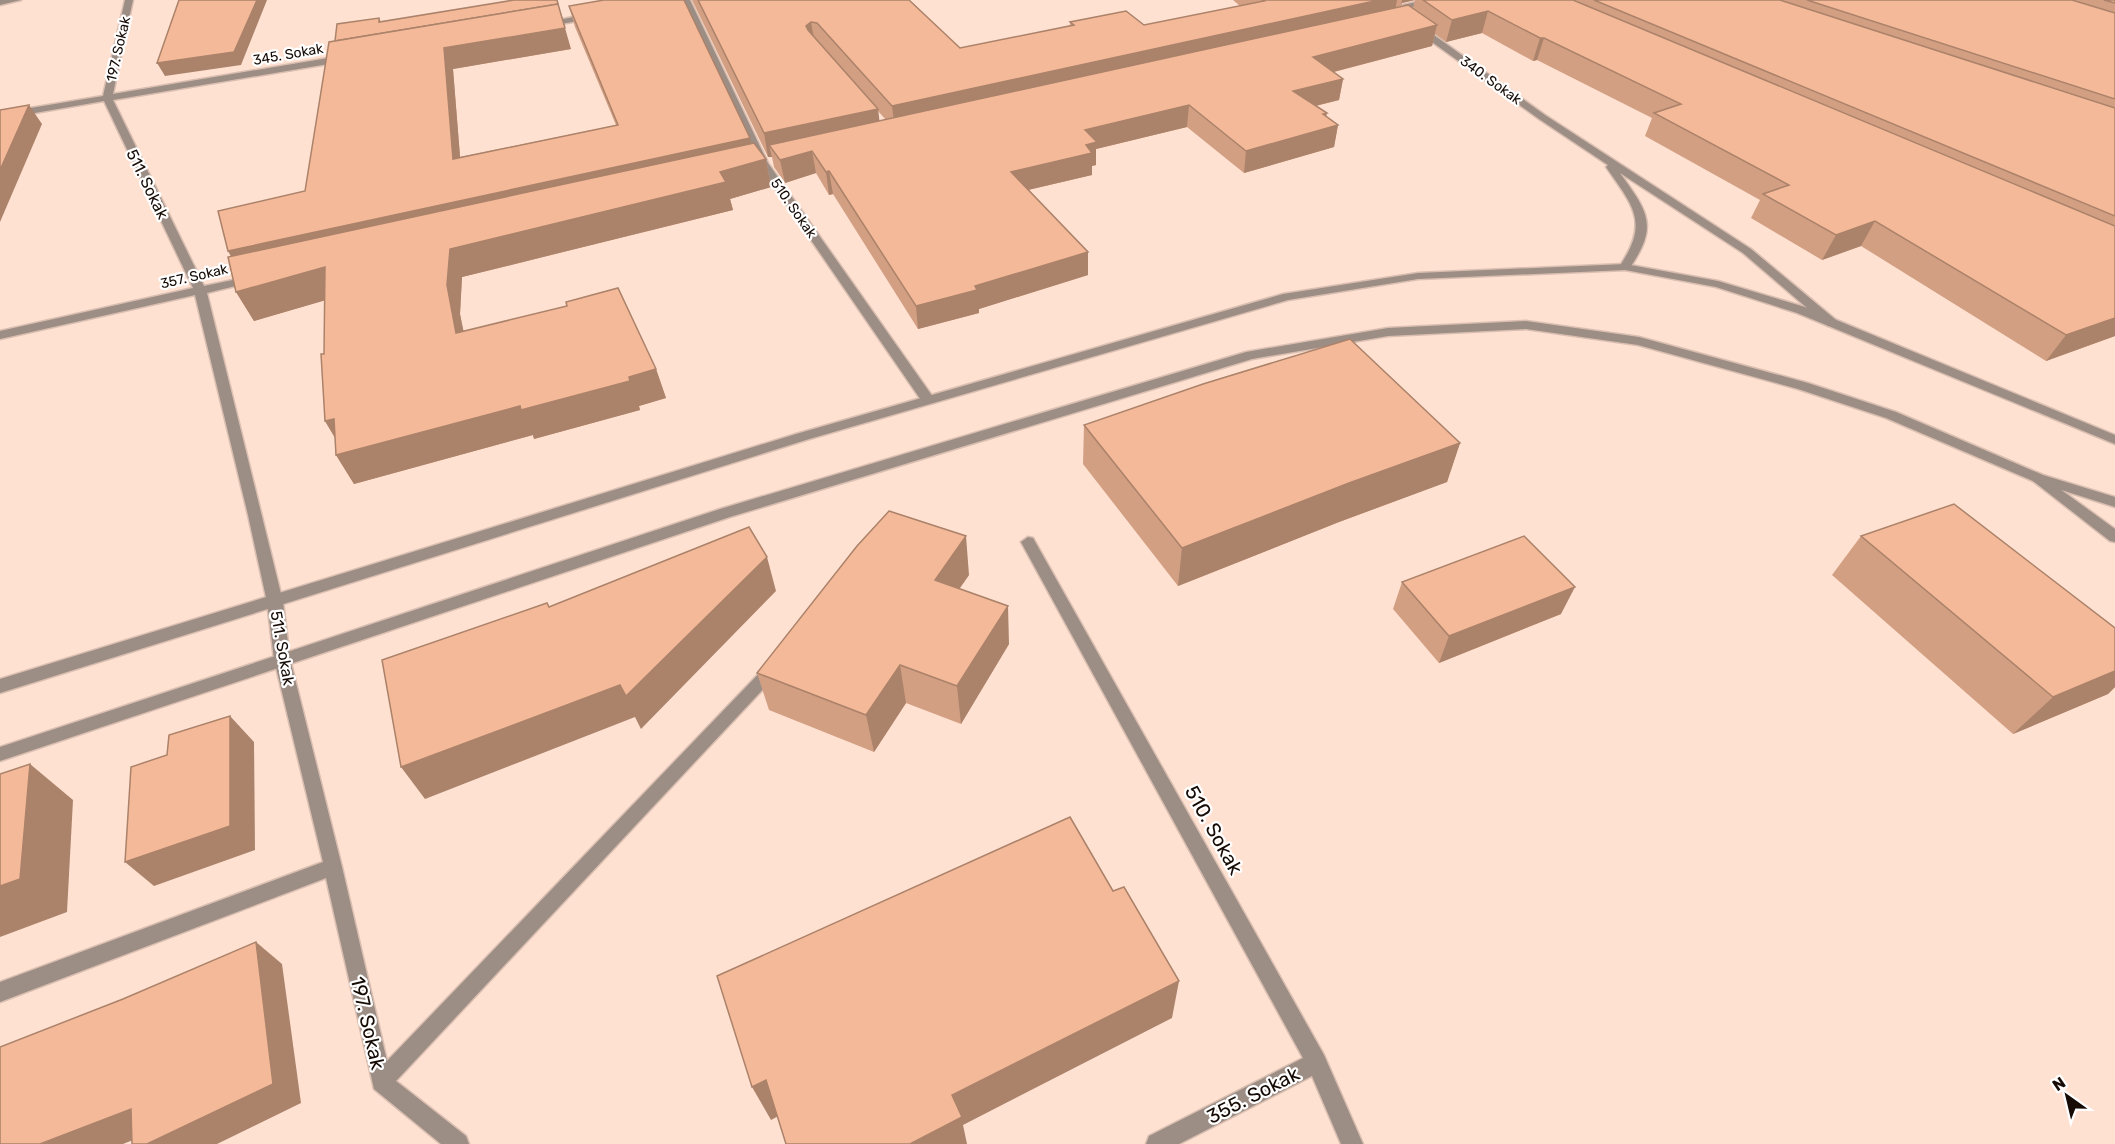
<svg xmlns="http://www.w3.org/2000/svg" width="2115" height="1144" font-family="Rubik,sans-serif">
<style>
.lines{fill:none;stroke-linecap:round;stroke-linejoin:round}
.minor-casing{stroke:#dabfb1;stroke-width:3}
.tertiary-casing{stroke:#dabfb1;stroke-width:3}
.minor{fill:#9c8d85;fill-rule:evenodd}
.tertiary{fill:#9c8d85;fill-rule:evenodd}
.wall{fill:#d29f83;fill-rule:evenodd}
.shaded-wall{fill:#ab826a}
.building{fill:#f4b998;stroke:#ab826a;stroke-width:1.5}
.labels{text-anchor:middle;stroke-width:4.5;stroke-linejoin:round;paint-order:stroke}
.far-street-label{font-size:14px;fill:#160b05;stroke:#fff}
.street-label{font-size:16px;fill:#160b05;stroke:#fff}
.near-street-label{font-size:20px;fill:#160b05;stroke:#fff}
</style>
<rect width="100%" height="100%" fill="#ffe1d2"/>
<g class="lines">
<defs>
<g id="minor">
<polygon points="0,0 21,0 0,5"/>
<polygon points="125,0 133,0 113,94 346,55 351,58 346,61 113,100 204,286 252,276 258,279 256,281 207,293 283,602 290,659 342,867 387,1061 768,664 774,663 780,664 782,669 396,1081 466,1136 469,1144 441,1144 374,1089 326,878 0,1002 0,982 323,862 274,659 267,602 248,515 195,295 0,339 0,331 193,288 104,101 0,119 0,113 103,96"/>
<polygon points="669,0 690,0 768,163 933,397 935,400 933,403 923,403 758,163 683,3 666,6 662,3"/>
<polygon points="1425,0 1439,0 1410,8 1410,22 1399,23 1399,19 1403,18 1403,5"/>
<polygon points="592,13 595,14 595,18 544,27 540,24"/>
<path d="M1414,25H1420L1545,115L1751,249L1836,320V326H1828L1743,253L1620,173C1648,212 1659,226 1629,269H1621L1619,267C1650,222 1633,206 1606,167L1608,165L1539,119L1414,29Z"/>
<polygon points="2038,473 2115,529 2115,542 2110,541 2033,481 2031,478 2033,475"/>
<polygon points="1028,537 1033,538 1324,1055 1363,1144 1341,1144 1312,1076 1179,1144 1146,1144 1149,1136 1303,1058 1021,542"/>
</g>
<g id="tertiary">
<polygon points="1625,264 1718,281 1805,307 2115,435 2115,444 1797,313 1716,287 1625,270 1418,279 1288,300 806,440 0,693 0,679 796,434 1283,294 1418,273"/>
<polygon points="1526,321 1639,337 1808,383 1896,412 2043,475 2115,497 2115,507 2033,481 1886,418 1798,389 1638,345 1526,329 1388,336 1252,359 730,517 0,761 0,747 720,509 1246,352 1388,328"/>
</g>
</defs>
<use href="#minor" class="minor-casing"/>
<use href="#tertiary" class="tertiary-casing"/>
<use href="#minor" class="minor"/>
<use href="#tertiary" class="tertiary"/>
</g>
<g class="wall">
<path d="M692,0H909L960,48L1070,26V22L1144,25L1240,6L1233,0H2115V336L2046,361L1861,246L1822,260L1751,218L1760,200L1645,136L1652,118L1537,60L1533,61L1482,33L1446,42L1435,34L1432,46L1334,72L1343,79L1339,100L1316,106L1327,117L1338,125L1334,147L1244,173L1187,127L1096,149V165L1092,166V175L1028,190L1088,252V275L979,309V313L918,329L833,194L829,195L816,173L785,183L774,167L772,157H768ZM1415,0L1413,8L1401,6L1402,3ZM878,111L886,120L879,121Z"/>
<polygon points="569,6 751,144 766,159 771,187 730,199 733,210 462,277 460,314 463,331 656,369 666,398 639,406 640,410 534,439 533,435 354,484 336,455 335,438 325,421 325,300 254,321 236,292 231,256 228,251 305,191 335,41 381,22 571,49 453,69 460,157 616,125 575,27"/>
<polygon points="1084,425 1460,443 1447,482 1339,522 1178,586 1083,464"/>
<polygon points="1861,536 2115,628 2115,687 2108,694 2013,734 1832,575"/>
<polygon points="969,575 959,589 1009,644 961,724 906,703 874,752 769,710 757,673"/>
<polygon points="1402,582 1561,614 1439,663 1393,609"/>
</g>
<g class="shaded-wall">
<polygon points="257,0 267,0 241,65 165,76 157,63"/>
<polygon points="557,0 571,49 453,69 462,181 379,22 379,18 385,31"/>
<polygon points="1379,0 1397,0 1394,18 895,130 892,106"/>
<polygon points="1402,0 1415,0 1402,3 1400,10"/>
<polygon points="1488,11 1482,33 1446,42 1452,20"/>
<polygon points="811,22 815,44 806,26"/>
<polygon points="1437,25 1432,46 1310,78 1313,57"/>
<polygon points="1540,38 1544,38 1537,60 1533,61"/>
<polygon points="1343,79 1339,100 1290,112 1293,91"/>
<polygon points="29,105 42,124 0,222 0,170"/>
<polygon points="1189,105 1187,127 1096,149 1096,165 1092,166 1092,175 1011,194 1011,172 1085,130"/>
<polygon points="878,109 881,133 769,145 772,157 768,157 764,133"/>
<polygon points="1327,113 1324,128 1338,125 1334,147 1244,173 1246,151"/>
<polygon points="750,138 755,160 242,275 228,251"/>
<polygon points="812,151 816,173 785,183 780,160"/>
<polygon points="766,159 771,187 730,199 733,210 462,277 460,314 470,362 456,333 447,285 450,249"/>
<polygon points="829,171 833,194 829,195 826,172"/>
<polygon points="1875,221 1861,246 1822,260 1836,235"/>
<polygon points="1088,252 1088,275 979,309 979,313 918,329 916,306 975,286"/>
<polygon points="325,267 340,296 254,321 236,292"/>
<polygon points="2115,318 2115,336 2046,361 2066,335"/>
<polygon points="656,369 666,398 639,406 640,410 534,439 533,435 354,484 336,455"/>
<polygon points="334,419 343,451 325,421"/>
<polygon points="1460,443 1447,482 1339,522 1178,586 1182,548 1349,483"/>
<polygon points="966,536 969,575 939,618 935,580"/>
<polygon points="767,557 776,591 641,729 635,717 425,799 401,767"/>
<polygon points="1575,587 1561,614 1439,663 1449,636"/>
<polygon points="1008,606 1009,644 961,724 957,686"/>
<polygon points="900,665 906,703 874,752 866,715"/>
<polygon points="2115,671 2115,687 2108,694 2013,734 2053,697"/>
<polygon points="230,716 254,742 255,850 154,886 125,862"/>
<polygon points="30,764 73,800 67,912 0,937 0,886"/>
<polygon points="256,942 282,964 301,1103 217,1144 147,1144"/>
<polygon points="1179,981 1172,1018 963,1125 967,1144 910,1144 952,1095"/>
<polygon points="766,1080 784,1113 771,1120 752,1087"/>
<polygon points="131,1109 165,1127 123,1144 40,1144"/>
</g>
<g class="building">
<polygon points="179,0 257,0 234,52 157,63"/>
<polygon points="514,0 557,0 558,4 335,41 337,24 379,18 379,22"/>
<polygon points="604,0 684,0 750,138 228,251 218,211 305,191 329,42 558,4 565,28 444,48 453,159 618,125 569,6"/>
<polygon points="698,0 909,0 960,48 1074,25 1070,22 1126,11 1144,25 1264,1 1262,0 1379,0 892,106 817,23 811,22 806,26 808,30 878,109 764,133"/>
<polygon points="1423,0 1573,0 2115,226 2115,318 2066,335 1875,221 1836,235 1763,194 1789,185 1654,113 1681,104 1544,38 1540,38 1488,11 1452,20"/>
<polygon points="1594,0 1780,0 2115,108 2115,216"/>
<polygon points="1807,0 2072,0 2115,13 2115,99"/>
<polygon points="2104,0 2115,0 2115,3"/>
<polygon points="1408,5 1437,25 1313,57 1343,79 1293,91 1327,113 1323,114 1338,125 1246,151 1189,105 1085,130 1097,142 1086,145 1092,153 1011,172 1088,252 975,286 977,290 916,306 829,171 826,172 812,151 780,160 769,145"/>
<polygon points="29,105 0,170 0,110"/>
<polygon points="754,143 766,159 720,172 726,182 450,249 447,285 456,333 567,306 566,302 618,288 656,369 629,377 630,381 521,410 520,406 336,455 334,419 325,421 321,354 324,354 325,267 236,292 228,257"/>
<polygon points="1350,339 1460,443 1349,483 1182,548 1084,425 1203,384"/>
<polygon points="1954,504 2115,628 2115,671 2053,697 1861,536"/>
<polygon points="889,511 966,536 935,580 1008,606 957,686 900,665 866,715 757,673 857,546"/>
<polygon points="749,527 767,557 626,696 620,685 401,767 382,660 547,603 549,607"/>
<polygon points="1524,536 1575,587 1449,636 1402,582"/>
<polygon points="230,716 230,826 125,862 131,767 167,755 169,735"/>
<polygon points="30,764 20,879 0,886 0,774"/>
<polygon points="1070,817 1113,891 1124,887 1179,981 952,1095 962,1117 910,1144 786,1144 766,1080 752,1087 717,976"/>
<polygon points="256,942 273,1084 147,1144 132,1144 131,1109 40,1144 0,1144 0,1047 123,999"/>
</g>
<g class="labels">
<g class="far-street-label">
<text transform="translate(118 49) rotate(-77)" y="5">197. Sokak</text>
<text transform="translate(288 54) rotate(-10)" y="5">345. Sokak</text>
<text transform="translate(1491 80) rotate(36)" y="5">340. Sokak</text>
<text transform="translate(794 208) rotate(55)" y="5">510. Sokak</text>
<text transform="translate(194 276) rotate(-13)" y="5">357. Sokak</text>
</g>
<g class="street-label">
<text transform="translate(148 184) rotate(64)" y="6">511. Sokak</text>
<text transform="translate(283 648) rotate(80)" y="6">511. Sokak</text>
</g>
<g class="near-street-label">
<text transform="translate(1214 830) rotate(61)" y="7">510. Sokak</text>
<text transform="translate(368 1023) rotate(77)" y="7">197. Sokak</text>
<text transform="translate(1253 1095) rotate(-27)" y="7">355. Sokak</text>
</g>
</g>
<g transform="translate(2067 1096) rotate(326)" stroke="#ffffff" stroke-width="4.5" paint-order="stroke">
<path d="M0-4.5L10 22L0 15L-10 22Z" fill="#160b05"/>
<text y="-9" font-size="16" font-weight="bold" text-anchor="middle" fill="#160b05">N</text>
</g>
</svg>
